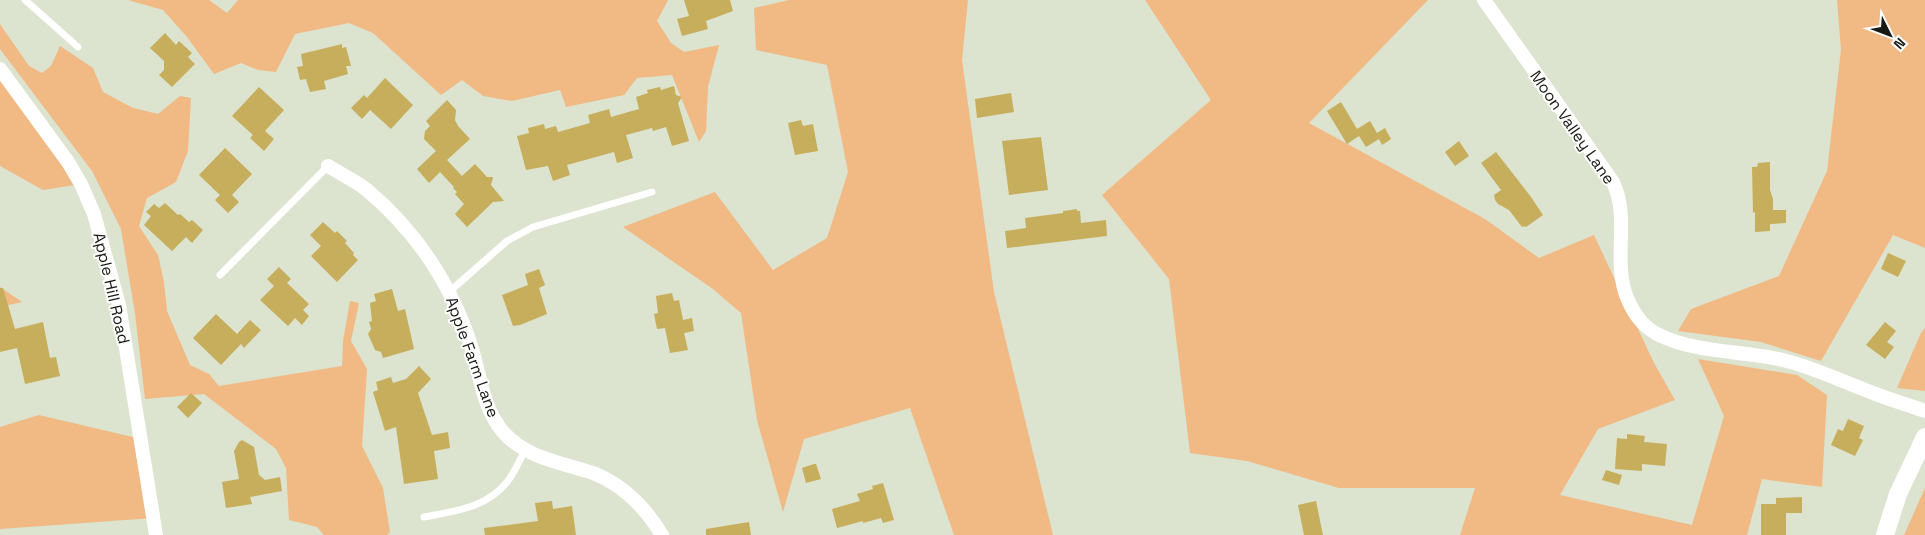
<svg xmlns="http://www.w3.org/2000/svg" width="1925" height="535" font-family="'Space Grotesk',sans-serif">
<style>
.green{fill:#f1b984}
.building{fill:#c6ae5d}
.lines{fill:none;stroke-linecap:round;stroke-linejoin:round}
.service{stroke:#fff;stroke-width:7}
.minor{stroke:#fff;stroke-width:14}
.tertiary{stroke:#fff;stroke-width:18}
.labels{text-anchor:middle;stroke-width:4;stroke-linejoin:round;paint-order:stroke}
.street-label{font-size:16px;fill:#171912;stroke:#fff}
</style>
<rect width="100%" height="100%" fill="#dce3ce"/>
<g class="green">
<polygon points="128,0 209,0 227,13 238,0 668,0 657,21 671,43 684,52 719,45 708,87 706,131 699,142 672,75 637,78 624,95 566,107 560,90 512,101 483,96 462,80 441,95 373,33 349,23 295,34 276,72 258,70 241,63 214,74 187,37 163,10"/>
<polygon points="789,0 968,0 962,60 994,292 1053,535 954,535 910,408 804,439 783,512 757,420 741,313 713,289 623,227 715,192 773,270 827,238 848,172 827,65 756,50 754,8"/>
<polygon points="1145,0 1428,0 1309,123 1485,219 1539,258 1594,235 1654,363 1675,400 1598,429 1560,495 1692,525 1724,416 1698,359 1797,375 1827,395 1822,487 1762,479 1747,535 1460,535 1475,488 1339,488 1247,461 1190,453 1169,279 1102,195 1211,100"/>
<polygon points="1837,0 1925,0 1925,248 1893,235 1821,361 1761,342 1678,331 1691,309 1779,276 1827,171 1841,50"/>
<polygon points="0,24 29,66 42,73 51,66 60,46 93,68 103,92 133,108 158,114 180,96 191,98 188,151 176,182 147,198 139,226 158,255 164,282 167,311 190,365 209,374 219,386 342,366 343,341 350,301 359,303 351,341 367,369 362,446 383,488 390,532 387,535 324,535 317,527 289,520 286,468 276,449 204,394 145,399 135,313 121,229 92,171 0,49"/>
<polygon points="0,69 81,184 43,190 0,166"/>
<polygon points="0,287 22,302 0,307"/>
<polygon points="1925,328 1925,391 1897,388 1921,333"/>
<polygon points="39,415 141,439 153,518 0,529 0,427"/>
<polygon points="1925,488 1925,535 1904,535"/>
</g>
<g class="building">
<polygon points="684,0 730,0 733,11 706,21 708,29 682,36 677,19 689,16"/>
<polygon points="165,33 176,45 179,41 192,53 188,57 195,64 172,87 159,75 164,70 164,61 150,48"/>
<polygon points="342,44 342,48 346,47 351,66 346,66 348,74 324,81 326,89 310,92 306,79 300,80 297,67 303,66 301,54"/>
<polygon points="385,78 413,105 391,129 370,110 362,119 351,108 364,95 367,98"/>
<polygon points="674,86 676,95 682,97 678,103 689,141 672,146 666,127 653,131 652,128 626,135 633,158 617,163 614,152 567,165 570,175 553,181 548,166 526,170 517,136 529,133 528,128 544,124 545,129 556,126 558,132 590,123 588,115 609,109 611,117 639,109 636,97 648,93 647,90 660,87 661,90"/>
<polygon points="259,87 284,110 265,131 274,139 264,151 250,138 253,135 232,116"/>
<polygon points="1011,93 1014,112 977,118 975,99"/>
<polygon points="447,100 456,110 455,120 458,126 470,139 447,160 462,176 475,164 487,177 493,177 491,185 504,201 493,202 467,227 455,214 464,204 455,194 457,192 453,188 454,187 440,172 429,183 417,169 436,151 424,139 425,131 430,126 426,121"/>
<polygon points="1341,102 1357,129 1370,121 1377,133 1385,128 1391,139 1382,145 1379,139 1366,147 1359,136 1347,144 1327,111"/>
<polygon points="801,120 803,126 813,124 818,151 795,155 788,123"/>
<polygon points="1041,137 1048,190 1009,195 1002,141"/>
<polygon points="1459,141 1469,156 1455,166 1445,152"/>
<polygon points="225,148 252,174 232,195 239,202 228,213 215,200 220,195 199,175"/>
<polygon points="1496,152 1531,197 1543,215 1526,227 1525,226 1522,227 1509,210 1498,204 1495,200 1494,195 1501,190 1481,163"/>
<polygon points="1770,162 1770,190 1773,199 1773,210 1786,210 1786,223 1770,224 1770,231 1755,232 1755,212 1753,213 1752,167 1757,167 1758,163"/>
<polygon points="165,203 178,215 180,214 189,222 192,220 203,230 192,243 186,237 172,251 144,225 151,216 146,212 154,204 159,208"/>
<polygon points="1077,209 1077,211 1080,211 1081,223 1106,220 1107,236 1007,248 1005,231 1026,228 1025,218 1063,213 1063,211"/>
<polygon points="323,222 335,233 337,231 347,241 345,243 354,253 353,255 358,260 337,282 311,256 321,246 310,235"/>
<polygon points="1888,253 1906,261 1898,277 1881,269"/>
<polygon points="279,267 291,279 287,283 309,304 303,310 309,316 302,325 295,318 288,326 260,300 274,286 267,279"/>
<polygon points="539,269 545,285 539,288 547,314 520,325 513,326 502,295 528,285 525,274"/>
<polygon points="0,288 3,288 15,329 43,322 50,358 56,357 60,376 25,384 17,348 0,352"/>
<polygon points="392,289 398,311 405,309 414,349 383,358 381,352 375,350 368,334 371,329 369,322 372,321 370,303 376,301 374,294"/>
<polygon points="672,293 674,301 679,300 683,320 692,318 694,331 684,333 688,350 670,353 665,328 657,329 654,314 658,313 656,296"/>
<polygon points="216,314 237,334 250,320 261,330 244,348 241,344 221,365 193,338"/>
<polygon points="1885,322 1896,331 1887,342 1894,347 1885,359 1866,345"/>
<polygon points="419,366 431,379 418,393 432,435 448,432 450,448 434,451 438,479 404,484 396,427 385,431 373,392 378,390 376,382 391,377 393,383 406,379"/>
<polygon points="191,393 202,403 188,418 177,407"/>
<polygon points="1848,419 1864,426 1859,438 1863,440 1855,456 1831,445 1838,429 1843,431"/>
<polygon points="1627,434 1645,436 1644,442 1667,444 1665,466 1642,464 1642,471 1615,469 1617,438 1627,439"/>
<polygon points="242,440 254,447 259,475 265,480 280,477 282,491 250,497 252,504 226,508 222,482 239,479 234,451 239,442"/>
<polygon points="814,464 816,464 821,479 806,483 802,468"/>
<polygon points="1606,470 1622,475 1619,485 1602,480"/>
<polygon points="883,483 894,520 883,523 881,518 863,523 863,521 837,528 832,509 860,501 857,494 873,489 872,486"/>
<polygon points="1802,497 1802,513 1786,513 1786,535 1761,535 1761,504 1776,504 1776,498"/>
<polygon points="552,501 553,509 572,506 576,535 485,535 484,528 538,521 535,503"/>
<polygon points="1316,501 1323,535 1304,535 1298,505"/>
<polygon points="749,522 751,535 706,535 706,529"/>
</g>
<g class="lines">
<g class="service">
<polyline points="25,0 78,47"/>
<polyline points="220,275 328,166"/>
<polyline points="449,292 507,241 533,227 652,192"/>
<path d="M424,517C456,511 487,508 508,481C515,471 520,460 525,450"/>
</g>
<g class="minor">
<path d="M1484,0L1613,182C1631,220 1611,262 1628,300C1634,314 1644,327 1657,334C1697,354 1741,350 1783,360C1812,367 1839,380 1868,391C1887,399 1906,404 1925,411"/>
<polyline points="0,69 68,162 81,184 94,214 119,305 156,535"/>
<path d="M328,166C341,174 356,181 367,190C417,232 453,287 472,349C481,379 483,409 504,433C528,459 561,462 593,473C624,485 645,507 662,535"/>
</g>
<polyline class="tertiary" points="1885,535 1898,494 1925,437"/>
</g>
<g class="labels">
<g class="street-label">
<text transform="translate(1573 127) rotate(55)" y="6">Moon Valley Lane</text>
<text transform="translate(112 288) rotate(77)" y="6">Apple Hill Road</text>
<text transform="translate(473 357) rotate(70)" y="6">Apple Farm Lane</text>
</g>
</g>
<g transform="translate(1890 35) rotate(132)" stroke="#ffffff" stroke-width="4" paint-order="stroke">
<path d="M0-4L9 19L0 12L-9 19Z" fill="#171912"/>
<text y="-8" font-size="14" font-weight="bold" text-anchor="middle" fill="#171912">N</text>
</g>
</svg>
